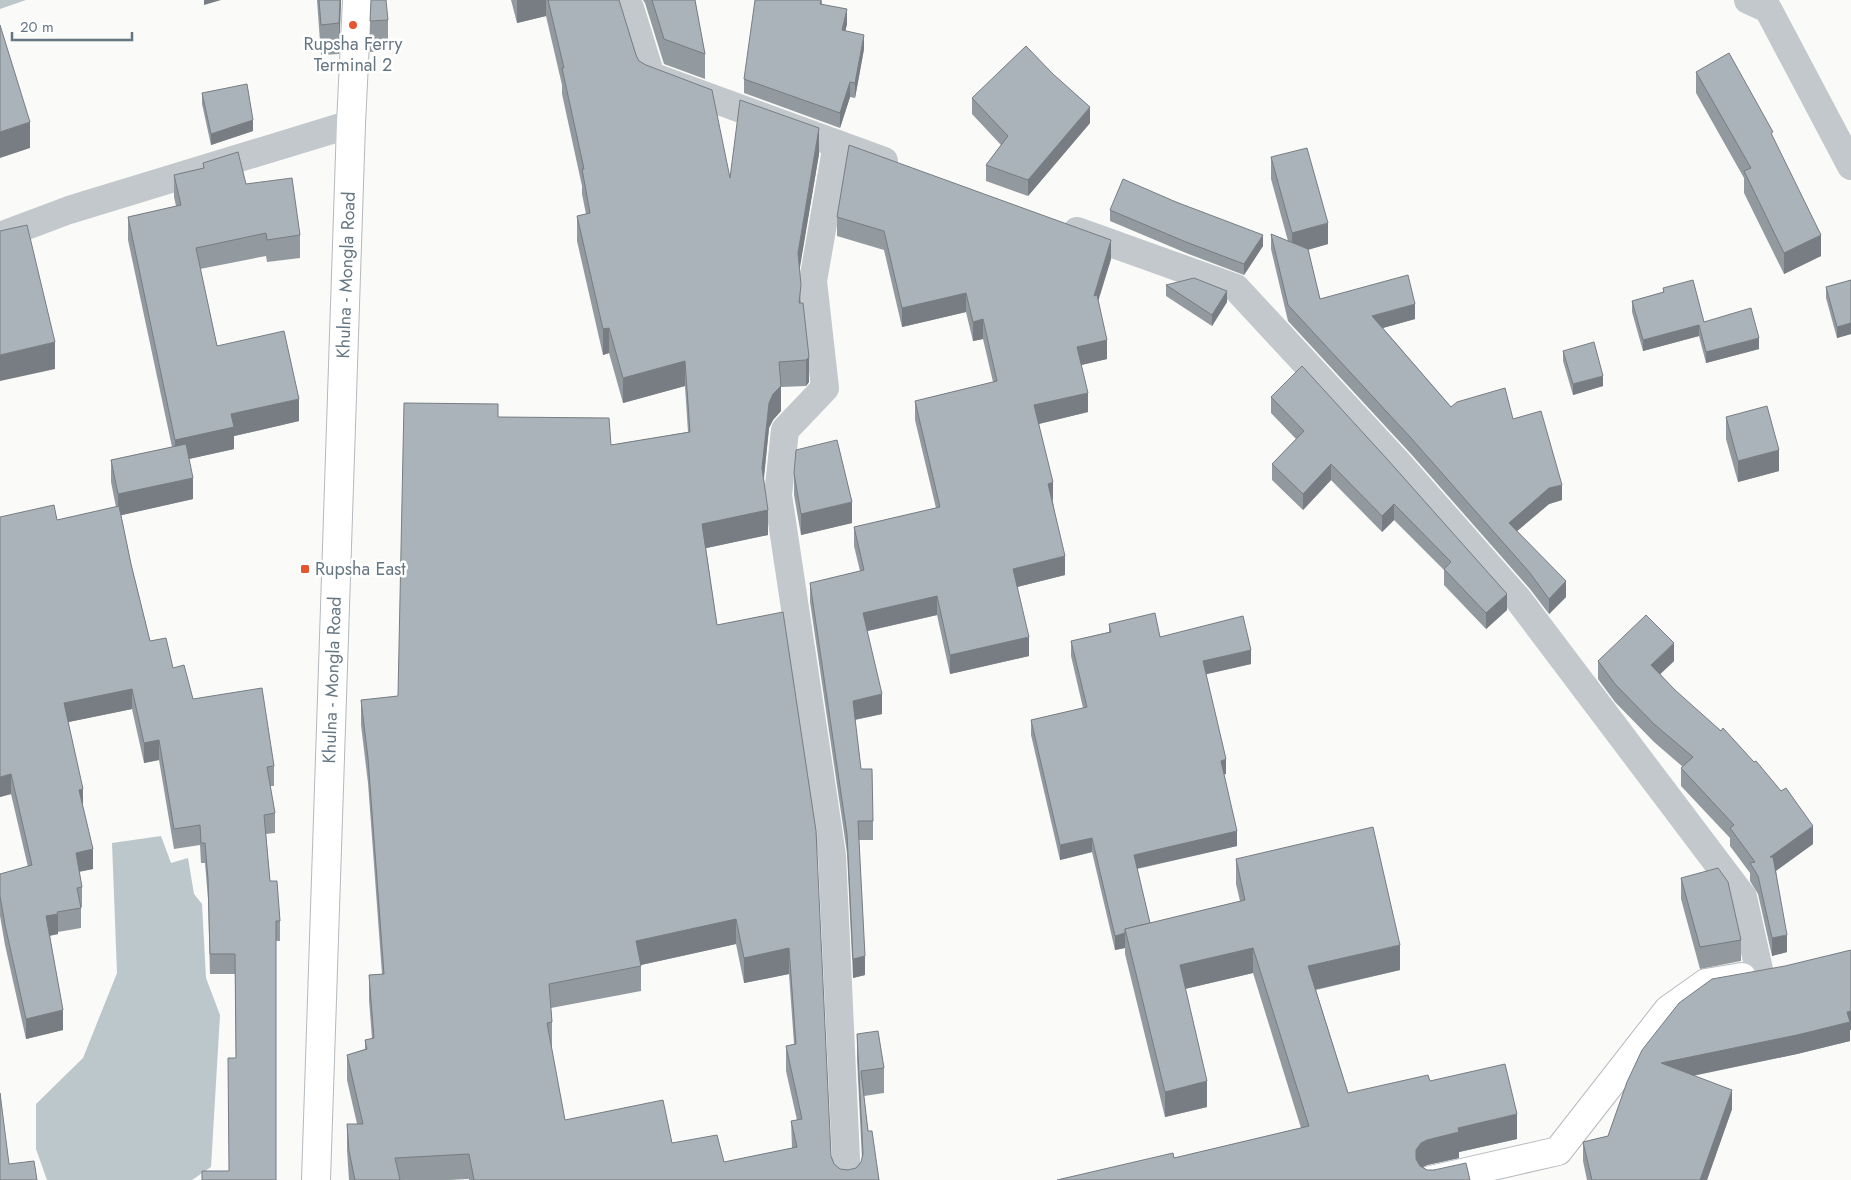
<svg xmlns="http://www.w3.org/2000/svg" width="1851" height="1180" font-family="Jost,sans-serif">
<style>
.water{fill:#bbc7cb}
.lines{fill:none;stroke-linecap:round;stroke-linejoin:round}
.major-casing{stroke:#b5babe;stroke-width:30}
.highway-casing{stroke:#b4b9bd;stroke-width:30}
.minor{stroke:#c3c8cc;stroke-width:28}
.major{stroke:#fff;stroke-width:28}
.highway{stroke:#fff;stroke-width:28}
.wall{fill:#929a9f;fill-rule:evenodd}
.shaded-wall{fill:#777d82}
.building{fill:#aab3b9;stroke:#777d82;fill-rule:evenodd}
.poi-dot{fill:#e4572e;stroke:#fff;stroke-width:2}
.labels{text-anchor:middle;stroke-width:5;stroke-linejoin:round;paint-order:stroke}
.poi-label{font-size:18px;fill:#657683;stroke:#fff}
.street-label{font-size:18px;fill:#657683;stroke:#fff}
</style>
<rect width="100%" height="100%" fill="#fafaf8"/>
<g class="water">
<polygon points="0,0 26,0 0,9"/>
<polygon points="161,836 171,863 188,858 194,894 202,904 206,978 220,1015 211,1167 192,1180 47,1180 36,1149 36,1104 83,1058 117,973 112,843"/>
</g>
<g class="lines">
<defs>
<polyline id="major" points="1431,1180 1558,1151 1668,1010 1706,983 1742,977"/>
<polyline id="highway" points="316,1180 351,124 357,0"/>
</defs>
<use href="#major" class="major-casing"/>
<use href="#highway" class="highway-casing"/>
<g class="minor">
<polyline points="1748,0 1768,9 1851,166"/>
<polyline points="630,8 651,76 884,161"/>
<polyline points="837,144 813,281 825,388 785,430 778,495 832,855 847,1180"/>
<polyline points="1077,231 1236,288 1399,464 1518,599 1743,897 1760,974"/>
<polyline points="0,236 69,210 351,124"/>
</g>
<use href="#major" class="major"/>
<use href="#highway" class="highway"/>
</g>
<g class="wall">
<polygon points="317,0 341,0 339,54 321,55"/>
<path d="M511,0H619L636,55L639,61L730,178L819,154L799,270L801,303L809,382L806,386L781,387V411L773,420L769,428L764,479L768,535L706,548L717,625L783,612L831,1156L834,1164L840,1169L848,1170L856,1168L861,1162L862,1159L857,1059V1034L884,1068V1093L864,1096L868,1131L879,1180H469V1179L450,1180H349L347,1150V1124H357L347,1080V1055L365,1049V1040L372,1039L369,1000V975L382,974L368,783L361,725V700L398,696L498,417L611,445L688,432L685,386L623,403L609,353L603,355L577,241V216L586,214L582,194V186L562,94V85L546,16L517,23ZM736,944L744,983L789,974L794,1044L786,1046V1071L797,1120L791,1121L792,1148L724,1162L672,1143L565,1120L551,1048H552V1022L551,1008L641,991V965Z"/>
<polygon points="643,0 695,0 705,54 705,79 664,64 645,3"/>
<polygon points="822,0 822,4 847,24 845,31 864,49 855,98 850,97 840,128 744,93 744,79"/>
<polygon points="388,20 388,51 370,52 370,21"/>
<polygon points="1696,72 1773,138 1821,256 1784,274 1744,193 1744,178 1696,93"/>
<polygon points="202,93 253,131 211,145 202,104"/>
<polygon points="972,98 1090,123 1028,196 986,181 986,165 1001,145 972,114"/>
<polygon points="1271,157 1328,244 1308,250 1320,299 1415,319 1383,328 1451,407 1513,419 1562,500 1549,504 1517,531 1566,597 1549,614 1530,589 1411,454 1288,321 1271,249 1271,234 1288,241 1271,179"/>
<polygon points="203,163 246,184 300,235 300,258 267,262 266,256 200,269 217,346 299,421 234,436 234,449 189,459 193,499 121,515 131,564 150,641 173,668 193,699 274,766 274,786 270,786 275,813 275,833 266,834 270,881 280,921 280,941 276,941 229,1171 236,1058 235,974 210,974 208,899 205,863 201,863 200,845 174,849 159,760 144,763 132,709 68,722 83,807 93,869 79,872 82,887 82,907 81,907 81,928 58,932 58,934 50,936 63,1030 26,1039 5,945 0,916 0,874 28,867 11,794 0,797 57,520 116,507 111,482 111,460 172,447 128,240 128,217 176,206 174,197 174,175 203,168"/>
<polygon points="1176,202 1263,246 1244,275 1186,253 1110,221 1110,210"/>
<polygon points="837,217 1111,259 1098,300 1107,359 1081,365 1088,412 1039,424 1053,502 1065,575 1017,587 1029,656 950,674 937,615 867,631 882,714 855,720 861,769 873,821 873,840 859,840 865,975 853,978 847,853 810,602 810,583 860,571 854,546 854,527 936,508 915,420 915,401 993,382 983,339 973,341 966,312 902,327 884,250 837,236"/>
<polygon points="1851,280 1851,334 1837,338 1826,298 1826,287"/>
<polygon points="1166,285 1227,302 1212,326 1166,296"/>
<polygon points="1663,288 1704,322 1759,349 1706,363 1699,336 1643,351 1632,312 1632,301 1663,292"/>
<polygon points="1563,351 1603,386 1573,395 1563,361"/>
<polygon points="1302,366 1507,610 1486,629 1444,585 1444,570 1394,520 1382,532 1331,480 1303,510 1272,480 1272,464 1296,439 1271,413 1271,397"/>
<polygon points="1726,417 1779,471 1738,482 1726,439"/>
<polygon points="794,473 852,523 801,535 794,495"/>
<polygon points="1109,624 1160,637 1251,664 1206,674 1226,774 1224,774 1237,846 1137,869 1150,923 1240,901 1236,884 1236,859 1400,970 1316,990 1348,1093 1430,1081 1517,1139 1459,1152 1459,1158 1427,1165 1423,1167 1427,1170 1174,1158 1301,1128 1253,973 1185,989 1207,1107 1165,1117 1125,954 1125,948 1115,950 1092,852 1060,860 1031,735 1031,720 1083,708 1071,656 1071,641 1109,632"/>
<polygon points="1598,661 1674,661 1660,674 1813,844 1776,871 1787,952 1772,956 1758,894 1750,881 1750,873 1730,846 1730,838 1681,786 1681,768 1683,767 1654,742 1615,702 1598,679"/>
<polygon points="1681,878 1741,940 1741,961 1700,969 1681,899"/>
<polygon points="1850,1030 1850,1041 1797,1054 1693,1076 1732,1109 1707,1180 1587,1180 1583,1161 1583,1142 1608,1136 1627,1082"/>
</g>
<g class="shaded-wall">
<polygon points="204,0 221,0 204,5"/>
<polygon points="340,0 341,0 339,54 339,23"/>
<polygon points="517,0 546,0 546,16 517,23"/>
<polygon points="847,9 847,24 842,45 842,30"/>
<polygon points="864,35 864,49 855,98 855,83"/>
<polygon points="850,82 850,97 840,128 840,113"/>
<polygon points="1090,107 1090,123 1028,196 1028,180"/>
<polygon points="253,120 253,131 211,145 211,134"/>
<polygon points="30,122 30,148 0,158 0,132"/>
<polygon points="819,128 819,154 798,279 798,253"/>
<polygon points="1328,223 1328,244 1292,254 1292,233"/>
<polygon points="1263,235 1263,246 1244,275 1244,264"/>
<polygon points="1821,235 1821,256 1784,274 1784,253"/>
<polygon points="1111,240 1111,259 1094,315 1094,296"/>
<polygon points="1227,291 1227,302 1212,326 1212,315"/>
<polygon points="966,293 966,312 902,327 902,308"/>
<polygon points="1415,304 1415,319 1372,331 1372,316"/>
<polygon points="983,319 983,339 973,341 973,322"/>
<polygon points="1851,323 1851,334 1837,338 1837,327"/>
<polygon points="1699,325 1699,336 1643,351 1643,340"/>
<polygon points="609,328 609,353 603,355 603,329"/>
<polygon points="1759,338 1759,349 1706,363 1706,352"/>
<polygon points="1107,340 1107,359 1077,366 1077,347"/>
<polygon points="55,342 55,369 0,381 0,355"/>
<polygon points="809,357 809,382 806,386 806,360"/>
<polygon points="685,361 685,386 623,403 623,378"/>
<polygon points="1603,376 1603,386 1573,395 1573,384"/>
<polygon points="781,386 781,411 773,420 769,428 762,493 762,468 769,403 773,394"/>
<polygon points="1088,393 1088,412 1034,425 1034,405"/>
<polygon points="299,399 299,421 234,436 234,449 175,462 175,440 231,414"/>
<polygon points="1779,450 1779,471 1738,482 1738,461"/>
<polygon points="1331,464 1331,480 1303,510 1303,494"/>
<polygon points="193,478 193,499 118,516 118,494"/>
<polygon points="1053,482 1053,502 1048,484"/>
<polygon points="1562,485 1562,500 1549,504 1509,538 1509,523 1549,488"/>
<polygon points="852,502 852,523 801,535 801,514"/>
<polygon points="1394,504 1394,520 1382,532 1382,516"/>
<polygon points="768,510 768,535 702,549 702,524"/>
<polygon points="1065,556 1065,575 1013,588 1013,569"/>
<polygon points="1566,581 1566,597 1549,614 1549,599"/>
<polygon points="1507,594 1507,610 1486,629 1486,613"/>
<polygon points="937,596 937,615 863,632 863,613"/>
<polygon points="1029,637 1029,656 950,674 950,655"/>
<polygon points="1674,643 1674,661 1651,683 1651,665"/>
<polygon points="1251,650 1251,664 1203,675 1203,661"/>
<polygon points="132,689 132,709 64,723 64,703"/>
<polygon points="882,694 882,714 853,720 853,701"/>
<polygon points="159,740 159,760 144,763 144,743"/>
<polygon points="1226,759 1226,774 1221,775 1221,761"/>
<polygon points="11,774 11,794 0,797 0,777"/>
<polygon points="83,789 83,809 79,790"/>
<polygon points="1813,826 1813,844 1770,875 1770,857"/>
<polygon points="1237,831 1237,846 1134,869 1134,855"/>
<polygon points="1092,838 1092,852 1060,860 1060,845"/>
<polygon points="93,849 93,869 76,872 76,853"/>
<polygon points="58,914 58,934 46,936 46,916"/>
<polygon points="736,919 736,944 636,966 636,941"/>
<polygon points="1125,933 1125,948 1115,950 1115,936"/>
<polygon points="1787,935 1787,952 1772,956 1772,938"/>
<polygon points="1400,945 1400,970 1308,991 1308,966"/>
<polygon points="789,948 789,974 744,983 744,958"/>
<polygon points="1253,948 1253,973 1180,990 1180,965"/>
<polygon points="865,956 865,975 853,978 853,959"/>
<polygon points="63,1010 63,1030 26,1039 26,1019"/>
<polygon points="1851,1011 1851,1030 1850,1030 1850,1041 1797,1054 1661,1082 1661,1063"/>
<polygon points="1207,1081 1207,1107 1165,1117 1165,1092"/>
<polygon points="1732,1090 1732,1109 1707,1180 1700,1180"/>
<polygon points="1517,1114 1517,1139 1459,1152 1459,1158 1427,1165 1421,1168 1416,1180 1416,1150 1421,1143 1427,1140 1458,1128"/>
</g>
<g class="building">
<polygon points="319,0 340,0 339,23 321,25"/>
<polygon points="371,0 386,0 388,20 370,21"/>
<path d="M548,0H619L636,55L639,61L646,65L712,90L730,178L740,100L819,128L798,253L801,285L799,303H803L809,357L806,360L779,362L781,386L773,394L769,403L762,468L768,510L702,524L717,625L783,612L816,831L831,1156L834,1164L840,1169L848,1170L856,1168L861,1162L863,1154L857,1034L878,1031L884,1068L861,1071L868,1131H872L879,1180H474L469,1154L395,1158L400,1180H355L349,1151L347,1124H363L347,1055L367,1049L365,1040L374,1038L369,975L384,974L368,758L361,700L398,696L404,403L498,404V417L609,418L611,445L690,432L685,361L623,378L609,328L603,329L577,216L590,213L582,169H584L562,68H564ZM736,919L744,958L789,948L796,1044L786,1046L802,1119L791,1121L797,1147L724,1162L717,1135L672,1143L663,1100L565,1120L547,1023L552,1022L549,984L641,966L636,941Z"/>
<polygon points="652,0 695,0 705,54 664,39"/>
<polygon points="755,0 821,0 820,4 847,9 842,30 864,35 855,83 850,82 840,113 744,79"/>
<polygon points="0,25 30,122 0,132"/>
<polygon points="1026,46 1053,74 1090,107 1028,180 986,165 1008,136 972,98"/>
<polygon points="1729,53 1773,132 1771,133 1821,235 1784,253 1744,171 1751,168 1696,72"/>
<polygon points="247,84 253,120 211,134 202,93"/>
<polygon points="849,145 1111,240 1094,296 1097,295 1107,340 1077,347 1088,393 1034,405 1053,482 1048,484 1065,556 1013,569 1029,637 950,655 937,596 863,613 882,694 853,701 861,769 872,769 873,821 858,821 865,956 853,959 847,834 810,583 864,570 854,527 940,507 915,401 997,381 983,319 973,322 966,293 902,308 884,231 837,217"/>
<polygon points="1307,148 1328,223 1292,233 1271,157"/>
<polygon points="238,152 246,184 292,178 300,235 267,240 266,233 196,248 217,346 284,331 299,399 231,414 234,427 175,440 128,217 181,205 174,175 204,168 203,163"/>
<polygon points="1123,179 1176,202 1263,235 1244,264 1186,242 1110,210"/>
<polygon points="27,225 55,342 0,355 0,231"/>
<polygon points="1271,234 1308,249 1320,299 1408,275 1415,304 1372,316 1451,407 1457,402 1505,388 1513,419 1541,411 1562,485 1549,488 1509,523 1566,581 1549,599 1530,573 1411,438 1288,305"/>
<polygon points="1194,278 1227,291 1212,315 1166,285"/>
<polygon points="1693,280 1704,322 1751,308 1759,338 1706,352 1699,325 1643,340 1632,301 1664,292 1663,288"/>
<polygon points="1851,280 1851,323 1837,327 1826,287"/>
<polygon points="1594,342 1603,376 1573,384 1563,351"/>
<polygon points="1302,366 1387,459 1507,594 1486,613 1444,569 1451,562 1394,504 1382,516 1331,464 1303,494 1272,464 1304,431 1271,397"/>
<polygon points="1767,406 1779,450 1738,461 1726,417"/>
<polygon points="837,440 852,502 801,514 794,473 796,450"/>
<polygon points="186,444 193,478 118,494 111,460"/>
<polygon points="54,505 57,520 119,506 131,564 150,641 166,638 173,668 184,665 193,699 262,688 274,766 267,767 275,813 264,815 270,881 277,881 280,921 276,921 276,1180 202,1180 202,1171 229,1171 228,1058 236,1058 235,954 210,954 208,879 205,843 201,843 200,825 174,829 159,740 144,743 132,689 64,703 83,789 79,790 93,849 76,853 82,887 77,888 81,908 57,912 58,914 46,916 63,1010 26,1019 5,925 0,896 0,874 32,865 11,774 0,777 0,517"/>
<polygon points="1155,613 1160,637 1243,616 1251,650 1203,661 1226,759 1221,761 1237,831 1134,855 1150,923 1125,929 1125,933 1115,936 1092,838 1060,845 1031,720 1087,707 1071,641 1111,632 1109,624"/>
<polygon points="1646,615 1674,643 1651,665 1675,690 1721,731 1723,728 1754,762 1756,761 1781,791 1786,788 1813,826 1770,857 1773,857 1787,935 1772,938 1758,876 1750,863 1755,862 1730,828 1734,825 1681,768 1693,757 1654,724 1615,684 1598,661"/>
<polygon points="1373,827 1400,945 1308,966 1348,1093 1428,1075 1430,1081 1505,1064 1517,1114 1458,1128 1459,1132 1427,1140 1421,1143 1416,1150 1416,1159 1420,1166 1427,1170 1434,1170 1466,1163 1470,1180 1057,1180 1173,1153 1174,1158 1309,1126 1253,948 1180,965 1207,1081 1165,1092 1125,929 1245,900 1236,859"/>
<polygon points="1718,868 1728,882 1741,940 1700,947 1681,878"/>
<polygon points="1851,950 1851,1011 1847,1012 1850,1022 1797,1035 1661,1063 1732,1090 1700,1180 1592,1180 1583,1142 1608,1136 1627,1082 1642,1050 1679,1003 1712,979 1785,966"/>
<polygon points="0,1093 9,1164 34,1161 37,1180 0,1180"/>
</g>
<g class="poi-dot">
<circle cx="353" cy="25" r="5"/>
<rect x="300" y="564" width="10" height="10" rx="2.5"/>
</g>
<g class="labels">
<g class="poi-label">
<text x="353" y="50">Rupsha Ferry<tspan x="353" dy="21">Terminal 2</tspan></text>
<text x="315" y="575" text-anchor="start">Rupsha East</text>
</g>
<g class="street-label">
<text transform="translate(346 275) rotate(-88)" y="6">Khulna - Mongla Road</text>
<text transform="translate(332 680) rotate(-88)" y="6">Khulna - Mongla Road</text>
</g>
</g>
<path d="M12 32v8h120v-8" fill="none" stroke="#657683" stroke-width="2.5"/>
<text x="20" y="32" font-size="15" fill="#657683" stroke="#ffffff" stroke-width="4" paint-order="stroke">20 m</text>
</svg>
